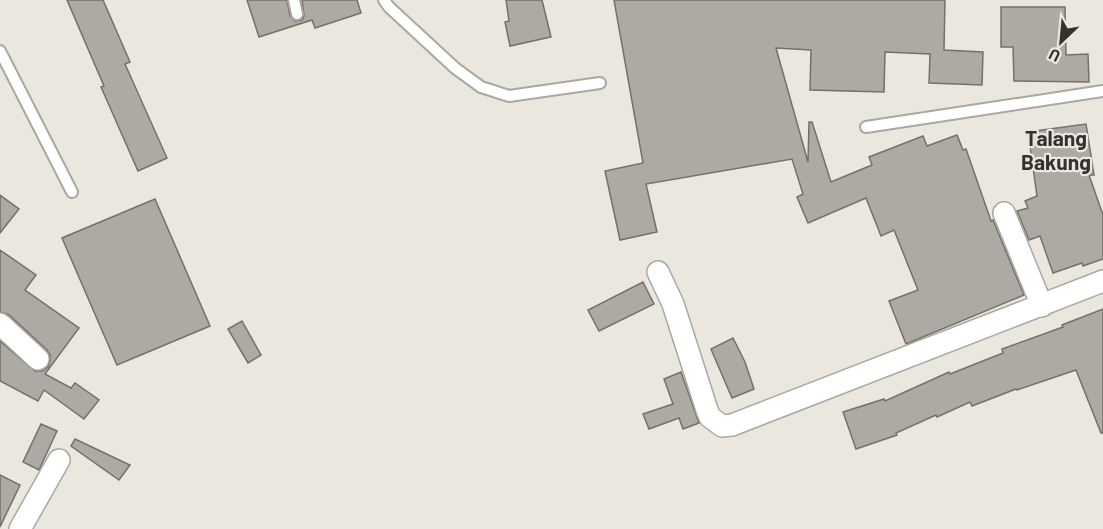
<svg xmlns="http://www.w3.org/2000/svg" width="1103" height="529" font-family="Barlow,sans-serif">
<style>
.building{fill:#ada9a3;stroke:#74706a;stroke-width:1.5}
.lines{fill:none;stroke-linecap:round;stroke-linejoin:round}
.lane-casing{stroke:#aba7a1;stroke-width:14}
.street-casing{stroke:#aba7a1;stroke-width:24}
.lane{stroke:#fff;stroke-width:10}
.street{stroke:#fff;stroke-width:21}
.labels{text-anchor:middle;stroke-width:4.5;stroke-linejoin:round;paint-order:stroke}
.quarter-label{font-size:21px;font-weight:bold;fill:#33322f;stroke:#eae7df}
</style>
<rect width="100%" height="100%" fill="#eae7df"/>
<g class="building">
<polygon points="67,0 103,0 130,62 125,64 167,158 138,171 101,87 104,86"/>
<polygon points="247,0 287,0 290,16 295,21 302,20 304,16 302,0 357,0 361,13 315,28 312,20 259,37"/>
<polygon points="506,0 542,0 551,37 510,46 505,22 509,21"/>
<polygon points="614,0 945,0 944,50 983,52 982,85 929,83 930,54 885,52 884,92 810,90 811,50 776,48 808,162 809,122 812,122 831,182 872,165 869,157 923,136 927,146 957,135 963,150 966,149 991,221 993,220 1024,295 906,344 889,301 918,290 894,230 881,236 866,198 808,223 797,197 803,194 792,159 646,184 657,232 620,240 605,171 643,163"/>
<polygon points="1001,7 1065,7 1066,55 1088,54 1089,82 1014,81 1013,47 1001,47"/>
<polygon points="1086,124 1094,175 1089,175 1103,215 1103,259 1083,266 1082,263 1053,273 1040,236 1029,240 1017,211 1028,208 1025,201 1037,196 1028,132"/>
<polygon points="0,195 19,209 0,233"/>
<polygon points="155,199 210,326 117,365 62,238"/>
<polygon points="0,250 36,275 25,290 79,328 45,374 71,388 75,383 99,400 84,419 44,390 38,401 0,381 0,341 35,371 42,371 48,367 50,361 50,355 47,350 9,315 0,312"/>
<polygon points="643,282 654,304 599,331 588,310"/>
<polygon points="1103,309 1103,433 1101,433 1076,370 1017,390 1016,389 972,406 970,402 937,417 936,415 896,433 897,435 856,449 843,412 884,399 885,401 949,372 950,374 1003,353 1002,349 1063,327 1062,325"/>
<polygon points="242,321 261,355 248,363 228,329"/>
<polygon points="733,338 745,362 754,389 732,398 711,349"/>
<polygon points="681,372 699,423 683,429 679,418 649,429 643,414 673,404 664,379"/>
<polygon points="41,424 57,431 39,470 23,462"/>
<polygon points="75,439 130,465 119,480 71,446"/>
<polygon points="0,475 20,485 0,527"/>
</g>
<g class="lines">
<defs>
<g id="lane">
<polyline points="294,0 297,14"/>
<polyline points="384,0 389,7 455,68 481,87 509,96 600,83"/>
<polyline points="0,51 72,192"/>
<polyline points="866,127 1103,91"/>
</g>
<g id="street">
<polyline points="1004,213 1042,306"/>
<polyline points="658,272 673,304 707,410 710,417 722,426 732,425 1103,281"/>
<polyline points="0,324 38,359"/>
<polyline points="20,529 59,460"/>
</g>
</defs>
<use href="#lane" class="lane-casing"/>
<use href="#street" class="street-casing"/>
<use href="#lane" class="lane"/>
<use href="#street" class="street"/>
</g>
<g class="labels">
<g class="quarter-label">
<text x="1056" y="146">Talang<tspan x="1056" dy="24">Bakung</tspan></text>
</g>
</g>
<g transform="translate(1061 42) rotate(206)" stroke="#eae7df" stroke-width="4.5" paint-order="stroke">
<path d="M0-4.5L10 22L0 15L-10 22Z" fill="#33322f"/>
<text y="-9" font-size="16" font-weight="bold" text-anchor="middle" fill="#33322f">U</text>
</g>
</svg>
